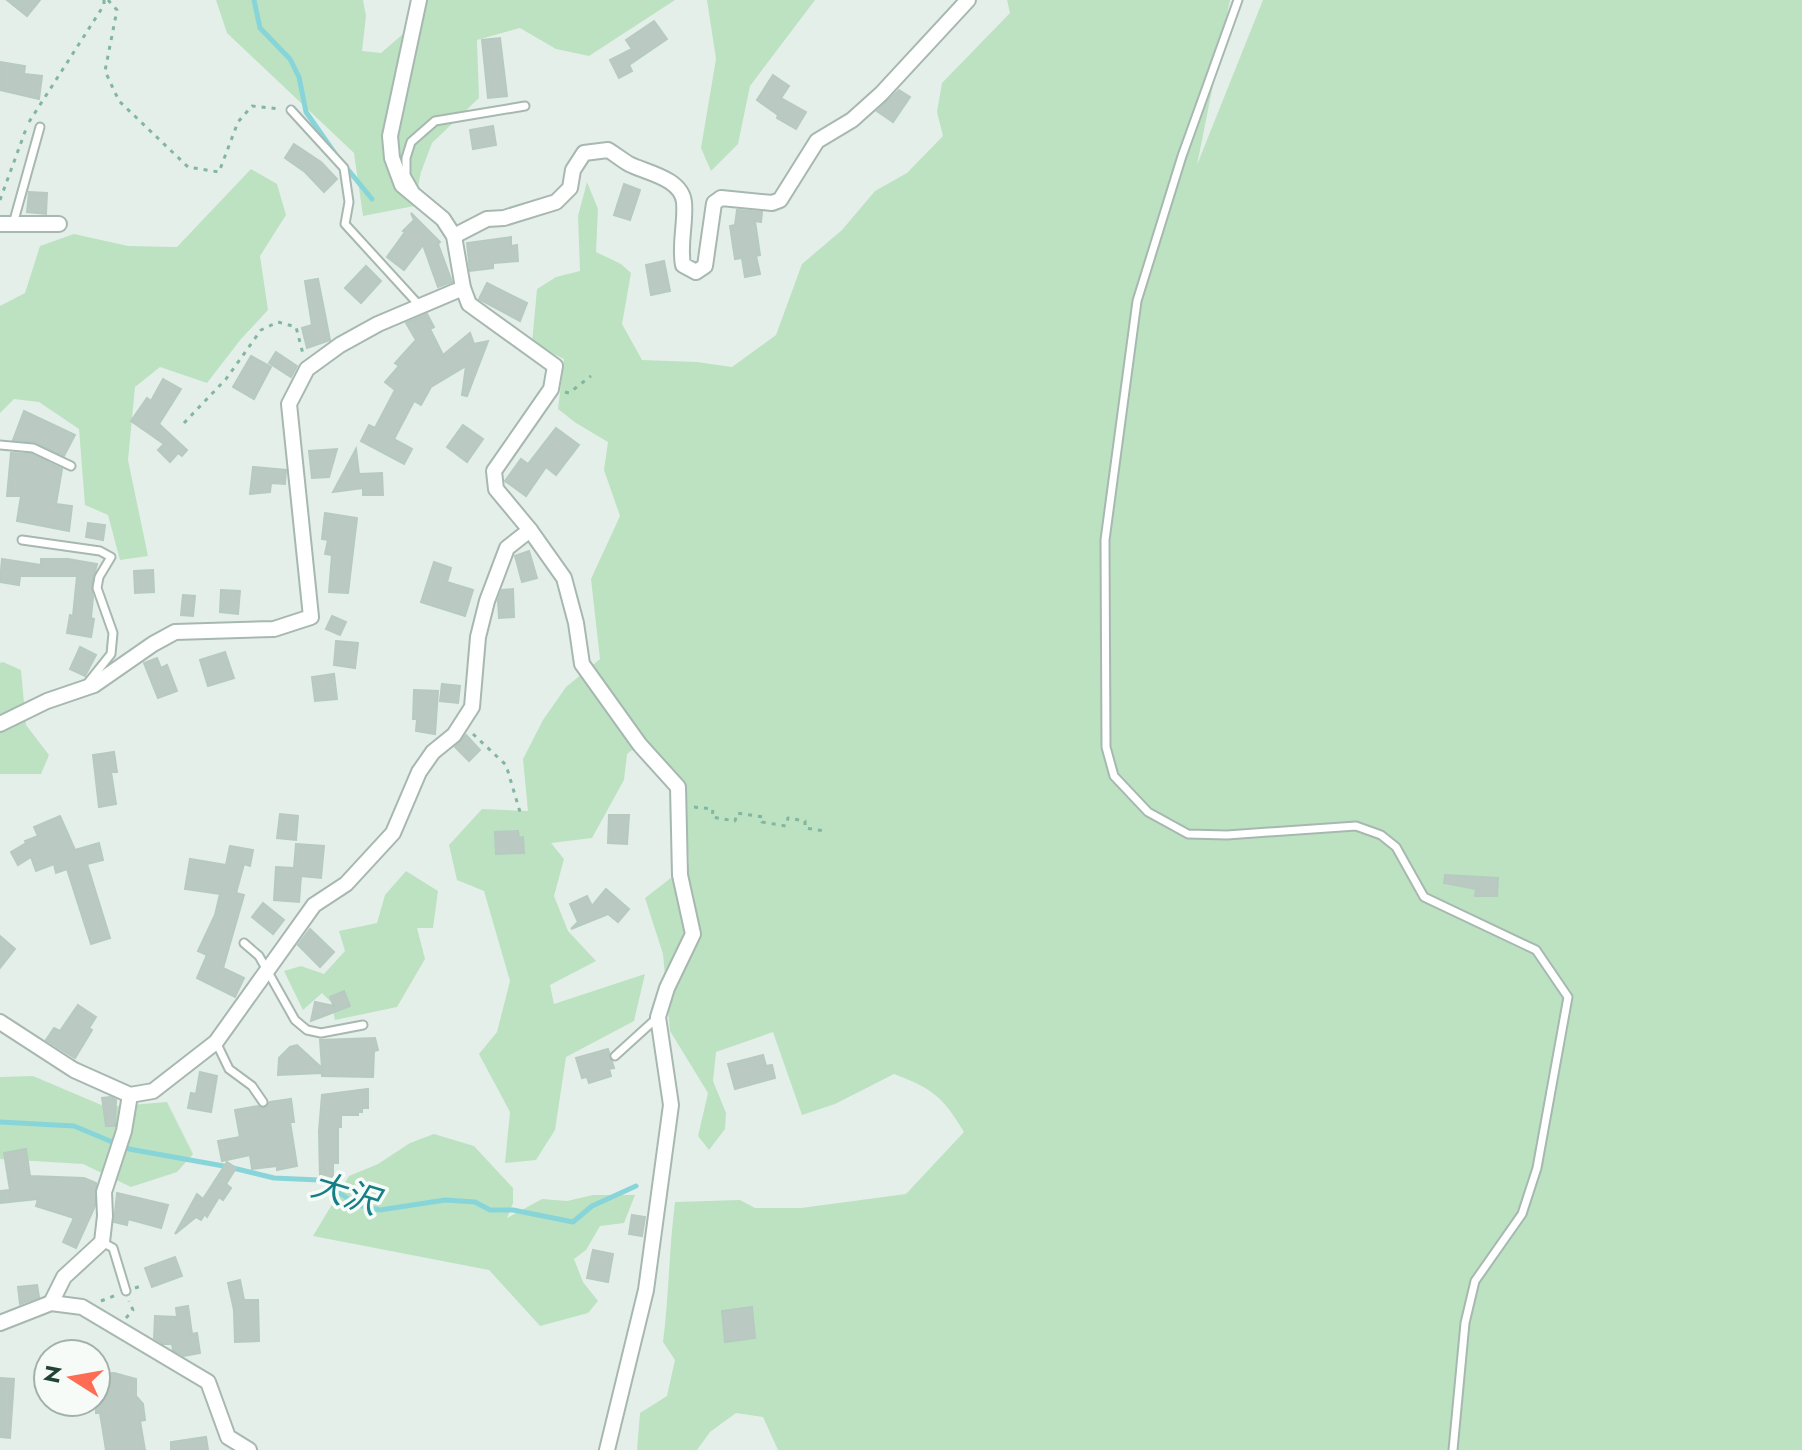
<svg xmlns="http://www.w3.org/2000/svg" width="1802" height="1450" font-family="Jost,'Noto Sans JP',sans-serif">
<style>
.green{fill:#bce2c2}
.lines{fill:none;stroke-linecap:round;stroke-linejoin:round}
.stream{stroke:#88d5d9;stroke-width:5}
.building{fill:#bacac2;stroke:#b6cac0;stroke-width:2}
.lane-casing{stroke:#a7b8b0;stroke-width:11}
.street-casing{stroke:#a7b8b0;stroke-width:18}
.path{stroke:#82b6a0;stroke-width:3;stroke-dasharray:4 6;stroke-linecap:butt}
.lane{stroke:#fff;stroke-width:7}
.street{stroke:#fff;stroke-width:14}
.labels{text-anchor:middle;stroke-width:7;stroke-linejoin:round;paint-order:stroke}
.water-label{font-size:34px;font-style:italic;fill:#157f86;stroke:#f6fbf8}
</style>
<rect width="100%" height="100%" fill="#e5efe9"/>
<g class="green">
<polygon points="216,0 363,0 366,16 362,51 381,53 425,15 425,0 675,0 589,56 556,49 520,28 477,40 479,98 432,143 421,172 414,206 363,216 354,153 227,33"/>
<polygon points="707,0 815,0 750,86 738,144 711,171 701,148 716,59"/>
<path d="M1007,0H1230L1197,165L1263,0H1802V1450H778L763,1417L736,1413L710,1432L697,1450H637L640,1413L667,1396L675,1360L663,1342C669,1295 669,1249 675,1202L740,1200L755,1208H801L906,1194L964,1132C942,1096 933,1089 894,1074L835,1104L802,1115L773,1032L716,1052L713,1081L726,1113L725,1129L709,1150L698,1136L708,1093L670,1031L663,954L645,898L689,864L684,787L646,739L627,754L624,780L592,838L551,843L564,859L554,896L568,931L596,961L550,985L554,1004L645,974L634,1021L566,1057L555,1130L536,1160L505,1163L510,1112L479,1054L497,1032L510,981L484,891L457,880L449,845L482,809L528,811L523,759L543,720L566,687L600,659L591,579L620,516L604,470L608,442L576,423L558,409L564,359L532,343L537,289L556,277L580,271L578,216L587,182L598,209L596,252L621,264L631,273L622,324L642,360L697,362L732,367L776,335L802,264L842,230L875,191L907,173L943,136L937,112L942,83L1010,13Z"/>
<polygon points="251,169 277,184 286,215 260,256 268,310 241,339 207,383 160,367 135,387 128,460 148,556 120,560 108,515 85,505 79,429 39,402 14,399 0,413 0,306 25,293 40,246 74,234 128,246 177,247"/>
<polygon points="3,662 21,670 26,725 49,755 41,774 0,774 0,663"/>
<polygon points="406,871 438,891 433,928 417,928 425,959 397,1007 335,1020 331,1002 322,993 303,1010 284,971 301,966 324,974 345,951 339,931 377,923 385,895"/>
<polygon points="33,1076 106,1107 167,1102 193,1154 177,1172 131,1187 83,1164 0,1159 0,1077"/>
<polygon points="434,1134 474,1146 513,1188 513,1203 507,1218 542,1199 567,1201 593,1195 635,1195 624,1223 600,1226 586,1250 574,1259 583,1282 598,1301 588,1313 540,1326 489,1270 313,1236 349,1176 378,1164 410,1143"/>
</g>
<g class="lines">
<g class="stream">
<polyline points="254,0 260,28 290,59 299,77 306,112 336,155"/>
<polyline points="345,166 372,199"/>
<polyline points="0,1122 74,1126 129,1149 229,1167 274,1178 319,1180 358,1205 380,1210 445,1200 475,1202 490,1210 513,1210 573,1222 592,1206 636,1186"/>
</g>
</g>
<g class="building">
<polygon points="7,0 40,0 27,16"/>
<polygon points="654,21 667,39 629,65 632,71 619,78 610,60 632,49 626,40"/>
<polygon points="500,38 507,96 488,98 482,40"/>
<polygon points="0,62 25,66 24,74 42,76 39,99 0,90"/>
<polygon points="773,75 789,86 781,98 806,112 796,129 777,118 778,115 757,100"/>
<polygon points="899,90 910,97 893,122 877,111"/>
<polygon points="493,126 496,145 473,149 470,130"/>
<polygon points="294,144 321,162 337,179 324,192 305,172 285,158"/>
<polygon points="624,184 640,190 630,220 614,215"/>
<polygon points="29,192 47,193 46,214 27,212"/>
<polygon points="737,210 762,212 761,222 755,221 760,255 756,256 760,274 745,277 742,258 735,259 730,226 735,225"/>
<polygon points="411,213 440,242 438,244 452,282 438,287 423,245 404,270 387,257 405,232 403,231 414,220"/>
<polygon points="511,237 511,246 517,245 518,261 493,263 493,268 470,271 467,243"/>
<polygon points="664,261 670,291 651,295 646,265"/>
<polygon points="366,266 381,281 361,303 345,288"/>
<polygon points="318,279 330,340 307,348 302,328 312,325 305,281"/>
<polygon points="487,283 527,303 520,321 479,299"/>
<polygon points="427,314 434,327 430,329 443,355 470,333 474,344 488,341 467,396 462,395 466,366 431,387 421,405 414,401 394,439 412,449 404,464 361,441 369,425 375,428 395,390 385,382 399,366 395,363 416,340 406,323"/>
<polygon points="276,352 297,366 291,377 269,363"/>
<polygon points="251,356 271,367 254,399 233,387"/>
<polygon points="163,379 181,389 159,424 187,450 182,456 178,453 170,462 158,450 164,444 131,421 147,398 151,401"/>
<polygon points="24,411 75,435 64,456 35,442 13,440"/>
<polygon points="463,425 483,439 467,462 447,447"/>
<polygon points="556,428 579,445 556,475 546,467 526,496 505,481 521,459 528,464"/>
<polygon points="337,449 329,477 312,478 309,451"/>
<polygon points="356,449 359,474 382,473 383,495 363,495 363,488 333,492"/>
<polygon points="11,453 31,454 62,469 56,504 72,506 69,531 17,521 21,496 7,496"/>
<polygon points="253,467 286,470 285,484 271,483 270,492 250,494"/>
<polygon points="325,513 357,518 348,593 329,592 332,555 325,554 328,540 322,539"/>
<polygon points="88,523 105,525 103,540 86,537"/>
<polygon points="529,551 537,578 522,582 515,556"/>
<polygon points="2,559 41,565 41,559 68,559 97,564 91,587 93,597 91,618 94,619 91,637 67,633 70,615 73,616 77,576 20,576 19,585 0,582"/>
<polygon points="434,562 451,568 447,582 473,590 465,616 421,602"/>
<polygon points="153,570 154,592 135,593 134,571"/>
<polygon points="513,589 514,617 499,618 498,600 502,590"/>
<polygon points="221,590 240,591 238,614 220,612"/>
<polygon points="183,595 195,596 193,616 181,615"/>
<polygon points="332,616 346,622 340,635 326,629"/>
<polygon points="336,641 358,643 355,668 334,665"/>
<polygon points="80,647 96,655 85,676 70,669"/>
<polygon points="225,652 234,678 208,686 200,660"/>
<polygon points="157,658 161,668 167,665 177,691 158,698 144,663"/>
<polygon points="334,674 337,699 315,701 312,677"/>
<polygon points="442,684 460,686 458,703 440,701"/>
<polygon points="414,690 438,691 435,734 416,731 417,719 413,719"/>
<polygon points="466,735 480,750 469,761 455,747"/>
<polygon points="114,752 117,772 111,772 116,804 99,807 93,755"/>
<polygon points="280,814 298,816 296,840 277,838"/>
<polygon points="609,815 629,815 627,844 608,843"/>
<polygon points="60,816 75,850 99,843 103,860 87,864 110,938 91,944 67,869 56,873 54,864 36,871 31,857 18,865 11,852 26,843 25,841 38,836 34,827"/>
<polygon points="518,831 519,838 523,837 524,853 496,854 495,832"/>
<polygon points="296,844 324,846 321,878 301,876 299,902 274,900 276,867 294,868"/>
<polygon points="230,846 253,850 250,866 244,864 236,893 244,895 223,968 244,978 235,997 197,978 207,955 198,951 215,915 220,894 185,889 190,859 226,865"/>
<polygon points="1445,875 1498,878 1497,896 1475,896 1476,889 1444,883"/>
<polygon points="606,889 629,909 618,922 608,914 571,929 578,922 570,904 587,896 592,906"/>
<polygon points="263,903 284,920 273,934 252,917"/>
<polygon points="310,929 334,952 320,967 298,945"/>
<polygon points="0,936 15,949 0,968"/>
<polygon points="344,991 350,1006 311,1021 315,1002 334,1006 330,997"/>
<polygon points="78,1005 96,1017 89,1028 92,1030 75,1058 46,1040 54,1028 60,1031"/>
<polygon points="375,1038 378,1050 374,1051 373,1077 322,1076 322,1073 278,1075 279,1058 290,1047 297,1045 322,1068 320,1040"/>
<polygon points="608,1049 614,1068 609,1069 611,1076 589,1083 587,1077 582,1078 576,1058"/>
<polygon points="763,1055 766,1066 772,1065 775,1078 735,1089 728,1064"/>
<polygon points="200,1072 217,1076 211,1112 188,1108 191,1093 196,1094"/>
<polygon points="368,1089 368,1108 362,1108 362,1112 358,1112 358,1115 341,1115 341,1127 338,1127 338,1163 333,1163 333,1177 320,1178 319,1131 322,1095"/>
<polygon points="111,1097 116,1100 115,1126 106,1126 102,1098"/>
<polygon points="291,1099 294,1122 290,1122 297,1166 277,1170 277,1166 252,1169 250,1155 222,1161 218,1141 240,1137 235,1110 258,1106 264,1108 270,1102"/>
<polygon points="26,1149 30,1176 84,1178 96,1183 95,1206 76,1248 63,1242 74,1218 36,1206 38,1199 0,1203 0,1191 10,1190 4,1153"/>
<polygon points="227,1162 236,1168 226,1184 231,1188 223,1200 219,1197 207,1217 205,1214 201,1220 196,1217 175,1234 197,1194 203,1199"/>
<polygon points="117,1193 168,1205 161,1228 128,1219 127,1225 114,1222"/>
<polygon points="632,1215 645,1217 642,1236 629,1234"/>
<polygon points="593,1250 613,1254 608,1282 587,1278"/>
<polygon points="175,1257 182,1276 152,1287 145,1268"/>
<polygon points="240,1280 244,1300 258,1300 259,1341 235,1342 234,1310 228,1283"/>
<polygon points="37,1285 39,1297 20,1304 18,1287"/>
<polygon points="188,1306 192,1334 197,1333 200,1353 184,1356 173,1350 172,1344 163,1344 154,1338 155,1316 177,1317 176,1308"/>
<polygon points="752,1307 755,1338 725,1342 722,1311"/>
<polygon points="114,1373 136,1379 136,1396 143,1404 145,1420 140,1421 145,1450 106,1450 100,1413 96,1413 96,1379 101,1374"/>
<polygon points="0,1378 14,1379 10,1438 0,1437"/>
<polygon points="206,1437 208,1450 171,1450 171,1442"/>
</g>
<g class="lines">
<defs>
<g id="lane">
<polyline points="1238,0 1182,156 1137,301 1105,540 1106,747 1114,776 1148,812 1188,834 1227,835 1356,826 1381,835 1396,847 1424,897 1536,950 1568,997 1537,1168 1522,1214 1475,1281 1465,1323 1453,1450"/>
<polyline points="291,110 344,168 349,202 345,224 419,305"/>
<polyline points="414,189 406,175 406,158 411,142 435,121 525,106"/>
<polyline points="13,224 40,127"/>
<polyline points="0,445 33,448 71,466"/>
<polyline points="22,540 100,551 111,557 99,577 97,588 113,633 111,654 87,684"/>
<polyline points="244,943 259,956 295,1020 307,1030 321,1033 363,1025"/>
<polyline points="216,1042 229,1069 252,1086 263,1102"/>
<polyline points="615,1056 658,1017"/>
<polyline points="102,1242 113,1248 126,1291"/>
</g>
<g id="street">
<polyline points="0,224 59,224"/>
<path d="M454,236L487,219L504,218L556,202L570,188L573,170L584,153L608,150C615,154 622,160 629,164C647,173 681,178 684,202C686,223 679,244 683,265L696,272L705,266L714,203L721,198L772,203L780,200L817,141L852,120L881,94L968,0"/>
<polyline points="530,530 564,578 576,623 582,664 640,745 678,787 680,875 693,934 667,988 658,1017 671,1105 646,1290 607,1450"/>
<polyline points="0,724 47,701 94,685 153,644 175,632 274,629 311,617 289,404 307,369 340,345 378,324 463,288"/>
<polyline points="0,1022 74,1070 130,1095 153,1091 216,1042 314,905 346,884 393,833 419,772 433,752 454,735 472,707 478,637 487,601 507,548 530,530 496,489 494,471 551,389 555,366 469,304 463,288 454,236 443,219 402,185 392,158 390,136 419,0"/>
<polyline points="51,1303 64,1277 102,1242 105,1216 104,1192 124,1131 130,1095"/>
<polyline points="0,1323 51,1303 82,1307 208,1382 228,1437 249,1450"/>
</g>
</defs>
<use href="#lane" class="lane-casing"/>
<use href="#street" class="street-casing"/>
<g class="path">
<polyline points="108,0 117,10 105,71 119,101 188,167 219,172 238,122 252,106 281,109"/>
<polyline points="29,122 104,5 104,0"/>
<polyline points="0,200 26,129"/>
<polyline points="565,392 569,393 591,376"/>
<polyline points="184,423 226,379 261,330 278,322 296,327 303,354"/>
<polyline points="473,734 506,765 520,812"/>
<polyline points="694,807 713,809 712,817 735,821 737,813 763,817 762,822 786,826 788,818 805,821 805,828 825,831"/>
<polyline points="135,1288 144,1285"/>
<polyline points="101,1301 116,1295"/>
<polyline points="126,1318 133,1310 129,1301"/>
</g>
<use href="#lane" class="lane"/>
<use href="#street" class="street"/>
</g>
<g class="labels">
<g class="water-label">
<text transform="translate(345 1193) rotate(17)" y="12">大沢</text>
</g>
</g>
<g transform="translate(72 1378) rotate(281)"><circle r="38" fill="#f6fbf8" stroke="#a1b1ab" stroke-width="2"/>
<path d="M0-6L14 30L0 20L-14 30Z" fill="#fe6c54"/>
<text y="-12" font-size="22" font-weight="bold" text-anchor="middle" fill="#224337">N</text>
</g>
</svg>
